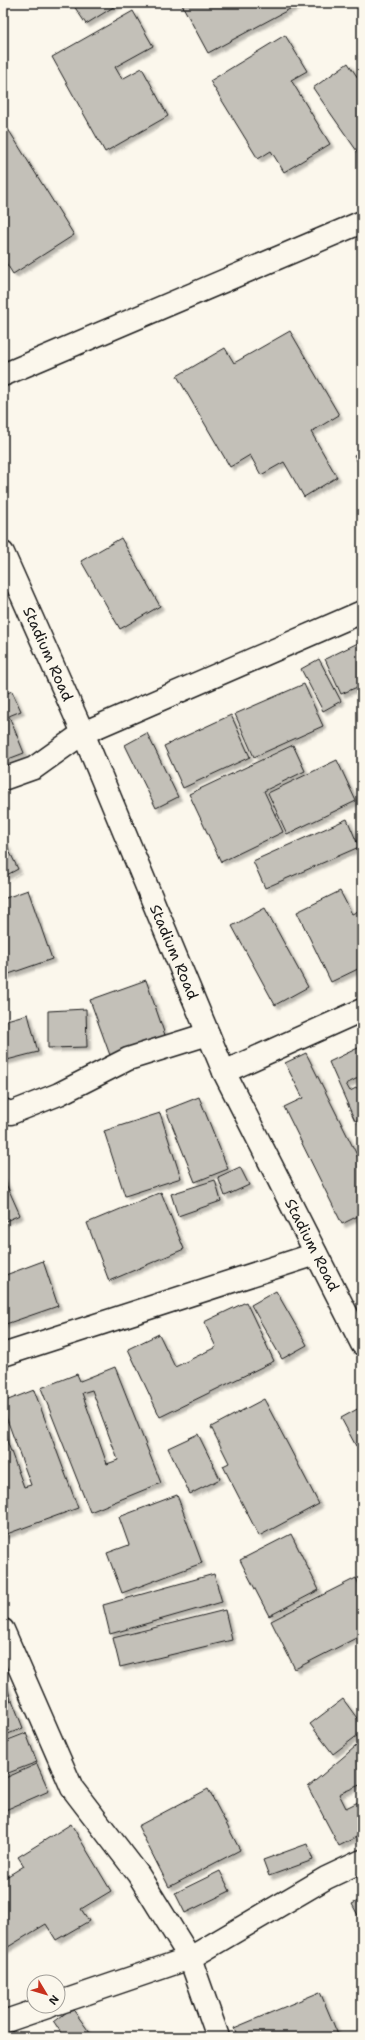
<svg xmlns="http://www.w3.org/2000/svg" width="365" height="2040" font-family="'Shantell Sans',sans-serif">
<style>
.building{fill:#c3c0b8;stroke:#1c1c1c;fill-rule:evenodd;filter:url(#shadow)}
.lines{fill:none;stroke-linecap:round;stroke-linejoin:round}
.minor-casing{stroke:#1c1c1c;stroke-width:25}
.minor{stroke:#fbf7ec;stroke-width:22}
.labels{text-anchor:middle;stroke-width:3.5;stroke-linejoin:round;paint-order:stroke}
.street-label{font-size:15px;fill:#1c1c1c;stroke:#fbf7ec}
</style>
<defs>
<filter id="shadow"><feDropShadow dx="3.5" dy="3.5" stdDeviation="1" flood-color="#0004"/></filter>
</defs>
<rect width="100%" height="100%" fill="#fbf7ec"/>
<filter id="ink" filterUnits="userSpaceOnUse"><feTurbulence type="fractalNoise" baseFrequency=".025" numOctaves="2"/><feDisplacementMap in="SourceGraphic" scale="8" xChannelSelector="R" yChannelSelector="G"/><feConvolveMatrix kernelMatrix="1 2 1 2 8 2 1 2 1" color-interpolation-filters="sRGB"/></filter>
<g filter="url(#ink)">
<g class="building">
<polygon points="72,3 120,3 86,24"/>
<polygon points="181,3 301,3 208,53"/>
<polygon points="133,11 153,46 115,67 122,79 142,68 168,116 105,152 52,57"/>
<polygon points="285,35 307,71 291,80 330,144 284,172 271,151 258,159 210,81"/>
<polygon points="348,63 358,78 362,75 362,152 359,154 313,88"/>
<polygon points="8,129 74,235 13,274 3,258 3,132"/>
<polygon points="290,331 339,415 311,432 337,477 304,497 284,462 261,475 250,455 230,467 177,376 225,348 234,363"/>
<polygon points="362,451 362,470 354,455"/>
<polygon points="121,538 160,606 120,629 81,561"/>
<polygon points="362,641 362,685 341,694 325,659"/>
<polygon points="319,659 341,701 323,711 301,669"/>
<polygon points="304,684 323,726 254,757 235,714"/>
<polygon points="12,691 21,711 9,716 24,753 3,761 3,695"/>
<polygon points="231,715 250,757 183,788 164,746"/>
<polygon points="147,733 178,797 156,808 125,745"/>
<polygon points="293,745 305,771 264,791 283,832 221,862 189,794"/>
<polygon points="337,760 356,801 287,834 268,793"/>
<polygon points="347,819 359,847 265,888 253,861"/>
<polygon points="3,838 18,869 3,877"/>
<polygon points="28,890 52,959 3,976 3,899"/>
<polygon points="340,891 352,914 362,909 362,967 331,982 297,912"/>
<polygon points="265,908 308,987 275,1005 232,926"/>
<polygon points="146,980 166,1038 111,1058 90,1000"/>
<polygon points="86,1009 87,1047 48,1048 48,1011"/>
<polygon points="28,1014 38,1052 3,1061 3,1021"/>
<polygon points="362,1046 362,1076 346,1084 350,1091 362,1085 362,1118 355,1121 329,1062"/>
<polygon points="306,1053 362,1165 362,1214 342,1224 284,1107 303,1098 285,1063"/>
<polygon points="199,1097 228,1169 195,1182 166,1110"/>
<polygon points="160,1113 181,1178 125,1196 104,1131"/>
<polygon points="240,1167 249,1185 225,1196 218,1177"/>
<polygon points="3,1177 20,1215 3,1222"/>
<polygon points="215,1180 221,1201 178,1216 171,1194"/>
<polygon points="161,1192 184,1249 109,1281 87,1223"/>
<polygon points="43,1261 58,1306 3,1325 3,1276"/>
<polygon points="276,1291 307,1345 282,1359 251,1305"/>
<polygon points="246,1302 274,1361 160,1417 128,1349 159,1334 175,1367 216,1347 204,1322"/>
<path d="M115,1367L161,1483L90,1512L41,1388L77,1374L80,1381ZM92,1390L118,1460L107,1464L82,1393Z"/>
<polygon points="34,1390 78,1508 4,1535 3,1430 24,1487 31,1485 5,1414 3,1415 3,1402"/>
<polygon points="264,1399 319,1504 259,1536 223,1466 229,1463 211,1427"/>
<polygon points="361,1407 362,1443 356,1446 341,1418"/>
<polygon points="198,1434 220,1479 190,1494 168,1448"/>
<polygon points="177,1495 202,1563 122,1593 107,1553 129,1545 119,1517"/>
<polygon points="291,1534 319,1590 269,1616 240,1560"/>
<polygon points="214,1574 222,1602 110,1634 103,1605"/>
<polygon points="356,1578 362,1590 362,1635 295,1669 271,1621"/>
<polygon points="225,1610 232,1640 120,1667 113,1638"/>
<polygon points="3,1677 11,1699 3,1702"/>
<polygon points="343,1699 362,1725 362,1732 333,1754 310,1724"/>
<polygon points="12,1700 23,1728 3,1736 3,1704"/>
<polygon points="26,1733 37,1762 3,1775 3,1742"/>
<polygon points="362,1741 362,1784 339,1794 346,1808 362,1800 362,1834 339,1846 308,1787"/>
<polygon points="37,1764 49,1791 3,1811 3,1779"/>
<polygon points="208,1789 240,1850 169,1887 138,1826"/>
<polygon points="71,1824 111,1891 81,1909 89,1921 56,1940 46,1924 3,1950 3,1879 24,1866 18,1857"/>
<polygon points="307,1844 313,1860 269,1876 263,1860"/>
<polygon points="220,1871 230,1891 185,1913 175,1893"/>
<polygon points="362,1899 362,1923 352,1904"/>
<polygon points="320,1992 339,2037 238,2037 234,2028"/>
<polygon points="72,2008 90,2033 84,2037 64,2037 54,2022"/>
</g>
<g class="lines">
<defs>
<g id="minor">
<polyline points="3,375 362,222"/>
<polyline points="3,553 83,733 224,1072 362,1344"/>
<polyline points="3,779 34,768 83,733 362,612"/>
<polyline points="224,1072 362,1010"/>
<polyline points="3,1110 11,1113 59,1094 128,1059 208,1034"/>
<polyline points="3,1355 316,1254"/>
<polyline points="3,1630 72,1788 138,1874 190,1958 218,2037"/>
<polyline points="58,2003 190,1958 326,1878 362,1861"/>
<polyline points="3,2022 50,2006"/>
</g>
</defs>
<use href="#minor" class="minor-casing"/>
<use href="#minor" class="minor"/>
</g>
</g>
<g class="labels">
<g class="street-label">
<text transform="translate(48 654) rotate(66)" y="5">Stadium Road</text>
<text transform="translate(174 952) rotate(67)" y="5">Stadium Road</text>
<text transform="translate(312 1245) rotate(63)" y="5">Stadium Road</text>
</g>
</g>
<rect width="365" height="2040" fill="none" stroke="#fbf7ec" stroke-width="16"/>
<rect x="8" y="8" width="349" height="2024" fill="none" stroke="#1c1c1c" stroke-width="1.5" filter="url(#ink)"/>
<g transform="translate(46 1994) rotate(128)"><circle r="19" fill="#fbf7ec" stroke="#a29f99"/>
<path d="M0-3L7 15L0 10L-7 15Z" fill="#c8321e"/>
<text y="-6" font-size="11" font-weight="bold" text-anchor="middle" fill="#1c1c1c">N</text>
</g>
</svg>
